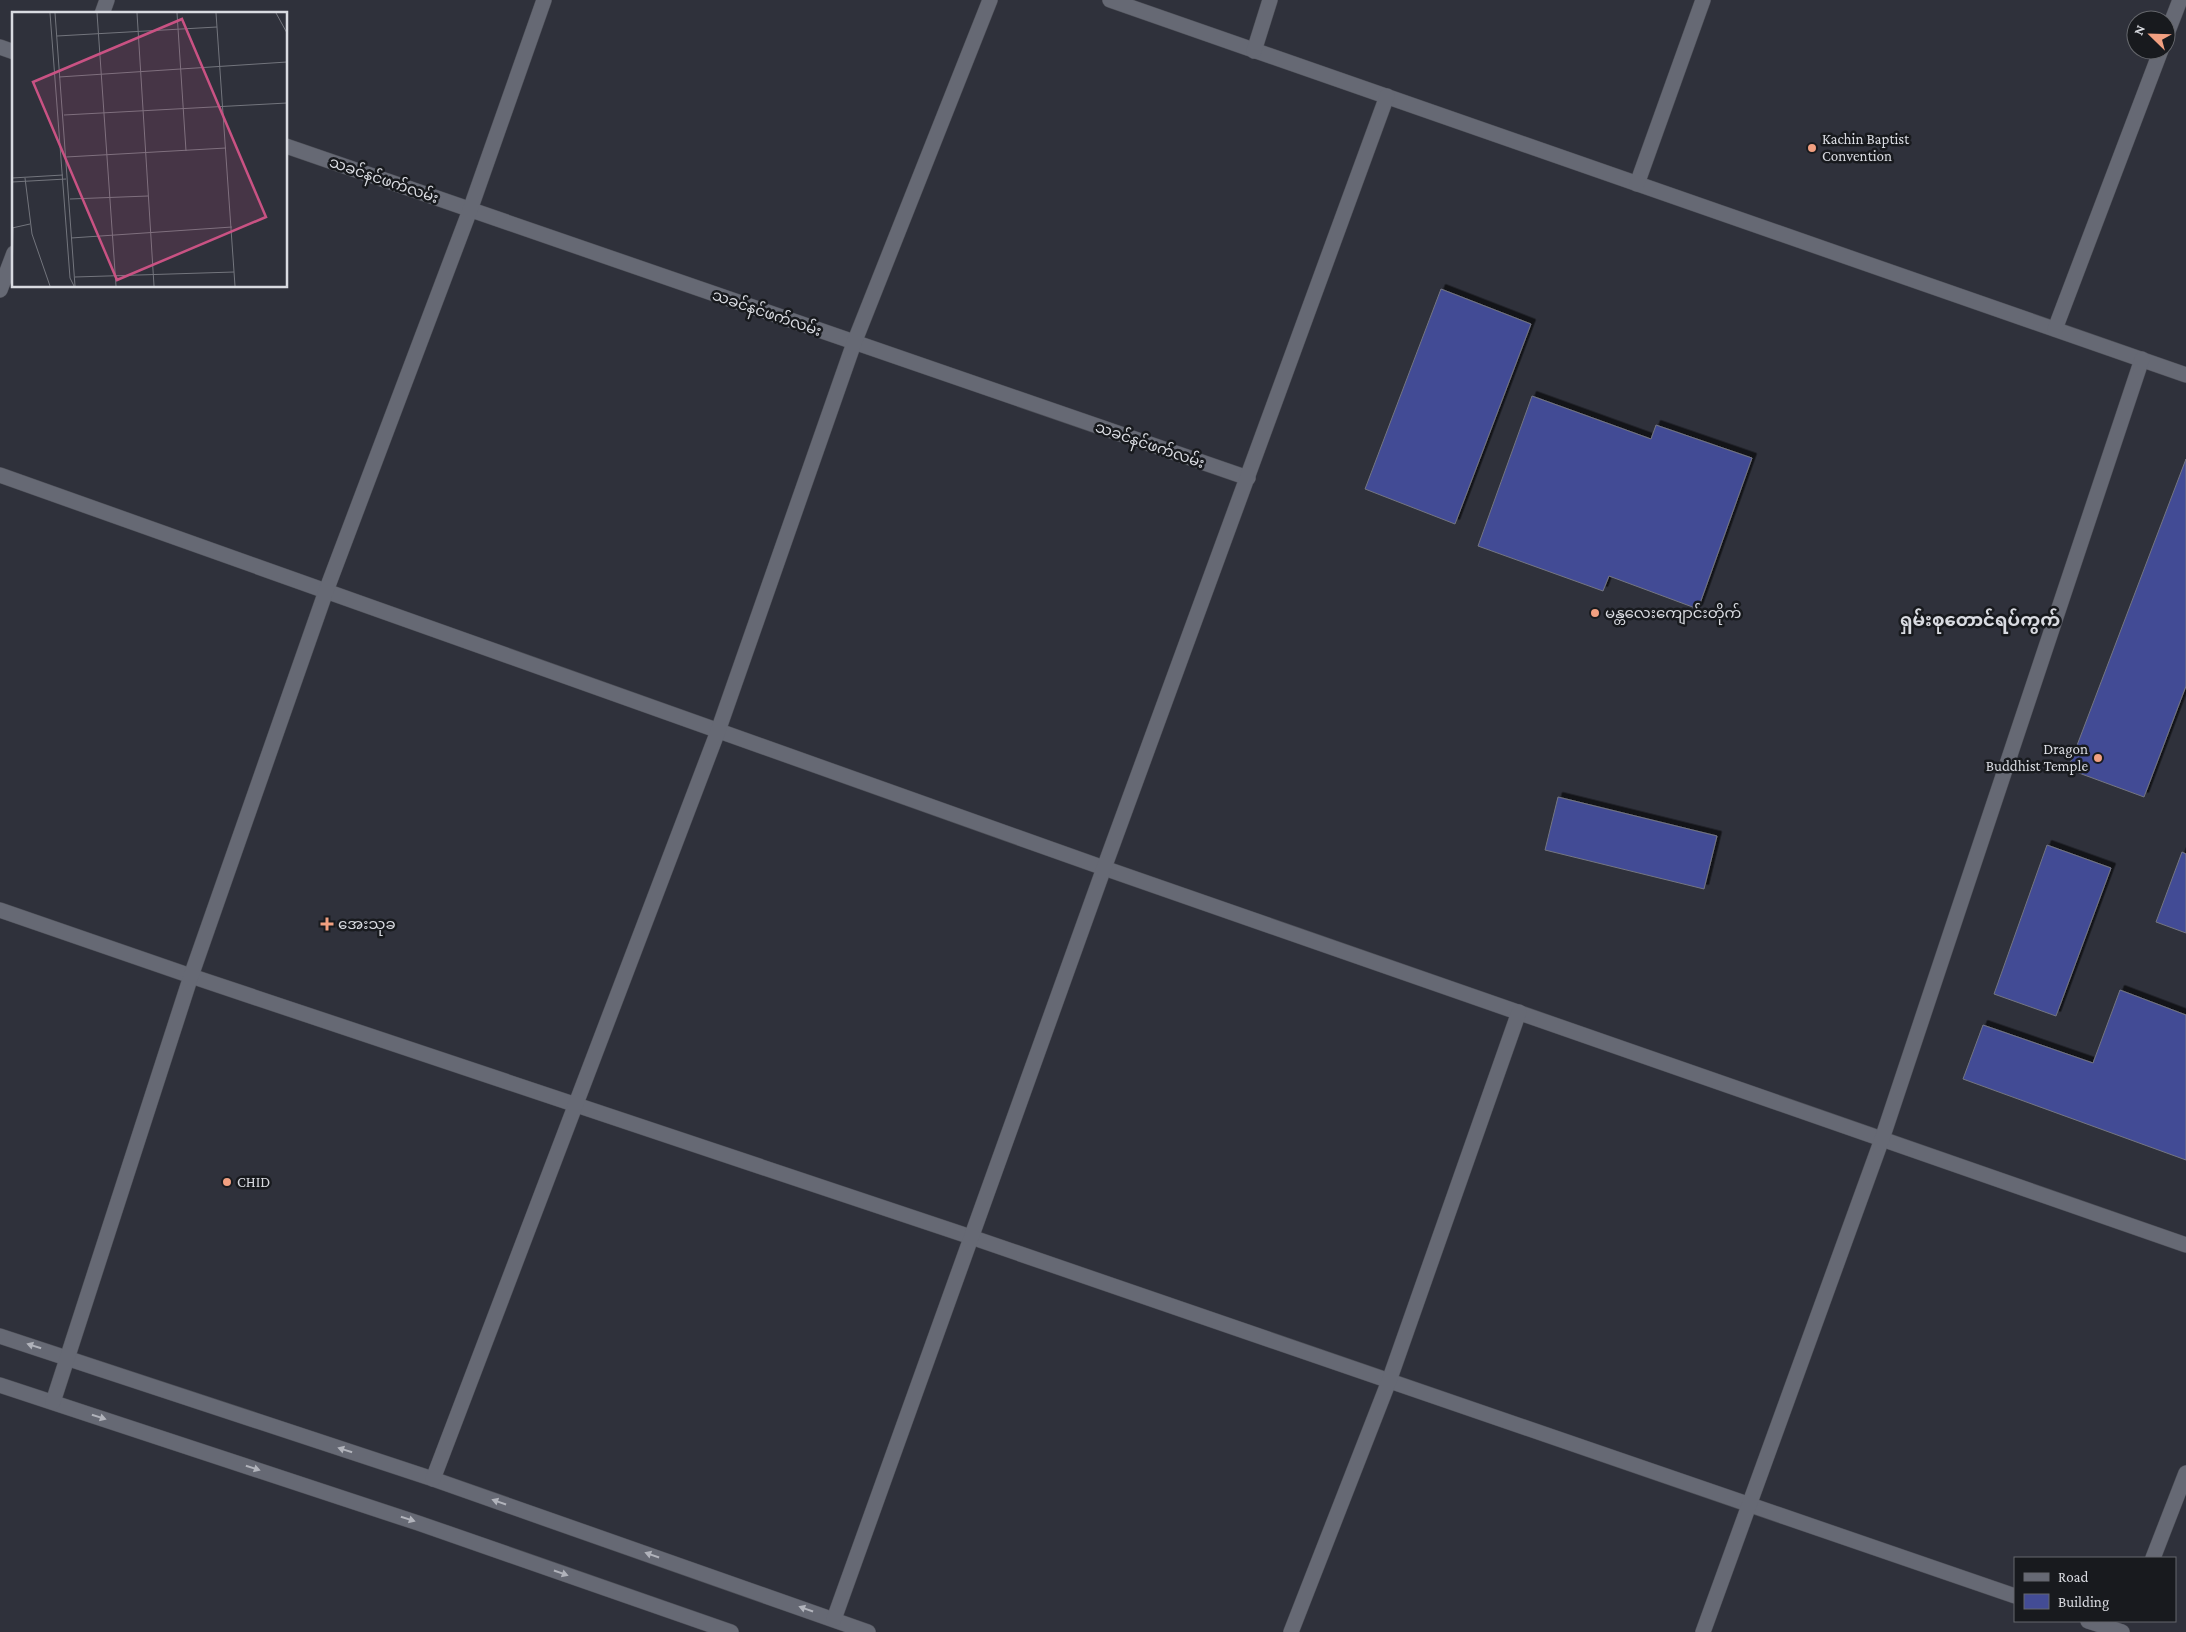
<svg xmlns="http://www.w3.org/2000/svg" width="2186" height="1632" font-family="'Crimson Pro','Noto Sans Myanmar',serif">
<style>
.building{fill:#434c95;stroke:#747682;filter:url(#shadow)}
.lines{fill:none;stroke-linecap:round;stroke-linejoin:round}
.minor-casing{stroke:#4d4f57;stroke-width:16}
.minor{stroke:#666974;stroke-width:15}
.oneway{fill:#b1b3bb}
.poi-dot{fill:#f2a081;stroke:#181a1e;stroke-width:2}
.labels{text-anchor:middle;stroke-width:5;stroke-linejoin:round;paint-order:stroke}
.poi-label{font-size:15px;fill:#d9dbe1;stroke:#181a1e;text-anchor:start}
.street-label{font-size:15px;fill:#d9dbe1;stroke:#181a1e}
.quarter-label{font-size:18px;font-weight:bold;fill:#d9dbe1;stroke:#181a1e}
.inset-road{fill:none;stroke:#73757d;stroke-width:1}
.view{fill:#c95283;fill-opacity:0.15;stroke:#c95283;stroke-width:2.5}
.inset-edge{fill:none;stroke:#d9dbe1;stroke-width:2.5}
</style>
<defs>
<filter id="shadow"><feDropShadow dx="4.5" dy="-4.5" stdDeviation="0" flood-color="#0009"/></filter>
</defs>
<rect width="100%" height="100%" fill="#2f313b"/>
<g class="building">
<polygon points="1441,289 1531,324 1455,524 1365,489"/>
<polygon points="1532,396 1651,439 1656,425 1752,458 1698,609 1609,576 1603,591 1478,546"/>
<polygon points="2186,459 2186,686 2144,797 2068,769"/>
<polygon points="1558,797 1717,836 1704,889 1545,850"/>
<polygon points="2047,845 2111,868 2056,1016 1994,994"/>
<polygon points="2182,852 2186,854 2186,933 2156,922"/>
<polygon points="2120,990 2186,1015 2186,1160 1963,1079 1983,1025 2093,1063"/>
</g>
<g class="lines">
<defs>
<g id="minor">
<polyline points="1110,0 2186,375"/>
<polyline points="102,14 107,0"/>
<polyline points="2166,36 2180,0"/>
<polyline points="0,47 14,52"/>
<polyline points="1254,51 1270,0"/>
<polyline points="286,146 1248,478"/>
<polyline points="1637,184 1703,0"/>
<polyline points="0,290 14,253"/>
<polyline points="2055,329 2161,50"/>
<polyline points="0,475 1104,868 2186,1245"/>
<polyline points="0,910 191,976 971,1237 2015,1596"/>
<polyline points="0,1336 433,1479 868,1632"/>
<polyline points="0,1385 418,1523 731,1632"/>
<polyline points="53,1402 191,976 326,591 470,210 544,0"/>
<polyline points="433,1479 718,731 854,343 990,0"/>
<polyline points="2153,1558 2186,1473"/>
<polyline points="834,1619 1104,868 1387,96"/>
<polyline points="2088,1621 2122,1632"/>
<polyline points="1291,1632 1389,1381 1519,1012"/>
<polyline points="1703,1632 1882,1139 2142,359"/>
</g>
</defs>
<use href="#minor" class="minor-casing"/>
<use href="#minor" class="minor"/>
</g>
<defs><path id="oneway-solid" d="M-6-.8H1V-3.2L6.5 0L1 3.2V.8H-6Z" transform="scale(1.25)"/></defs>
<g class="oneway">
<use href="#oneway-solid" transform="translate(34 1346) rotate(-162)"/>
<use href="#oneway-solid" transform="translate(99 1417) rotate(18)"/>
<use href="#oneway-solid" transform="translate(345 1450) rotate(-162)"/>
<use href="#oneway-solid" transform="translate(253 1468) rotate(18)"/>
<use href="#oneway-solid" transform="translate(499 1502) rotate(-161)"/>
<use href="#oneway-solid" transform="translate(408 1519) rotate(18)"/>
<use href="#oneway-solid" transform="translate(652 1555) rotate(-161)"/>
<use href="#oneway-solid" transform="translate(561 1573) rotate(19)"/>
<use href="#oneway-solid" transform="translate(806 1609) rotate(-161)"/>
</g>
<g class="poi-dot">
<circle cx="1812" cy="148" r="5"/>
<circle cx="1595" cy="613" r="5"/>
<circle cx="2098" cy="758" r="5"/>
<path d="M324.5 916.5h5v5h5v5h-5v5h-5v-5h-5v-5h5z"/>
<circle cx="227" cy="1182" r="5"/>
</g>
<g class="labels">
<g class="poi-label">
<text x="1822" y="144">Kachin Baptist<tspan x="1822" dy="17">Convention</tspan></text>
<text x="1605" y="618">မန္တလေးကျောင်းတိုက်</text>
<text x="2088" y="754" text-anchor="end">Dragon<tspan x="2088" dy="17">Buddhist Temple</tspan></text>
<text x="338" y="929">အေးသုခ</text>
<text x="237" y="1187">CHID</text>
</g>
<g class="street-label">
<text transform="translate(384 180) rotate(19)" y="5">သခင်နင်ဖက်လမ်း</text>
<text transform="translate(767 313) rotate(19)" y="5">သခင်နင်ဖက်လမ်း</text>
<text transform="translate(1150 445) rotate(19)" y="5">သခင်နင်ဖက်လမ်း</text>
</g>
<g class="quarter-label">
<text x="1980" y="626">ရှမ်းစုတောင်ရပ်ကွက်</text>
</g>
</g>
<g transform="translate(12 12)">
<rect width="275" height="275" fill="#2f313b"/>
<path class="inset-road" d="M38,1L58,266L62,274M43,1L63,274M85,1L104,274M125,1L142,274M165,1L174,139M204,1L223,274M264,1L275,21M45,24L205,15M47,65L275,50M52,103L275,91M54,145L214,136M0,166L51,163M13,166L20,222L38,274M0,170L54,167M58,187L136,184M0,216L18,212M59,226L220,215M63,265L222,260M0,274L1,215"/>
<path class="view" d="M170,7L254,205L105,268L21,70Z"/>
<rect width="275" height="275" class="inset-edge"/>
</g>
<rect x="2014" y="1557" width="162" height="65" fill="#181a1e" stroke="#65676c"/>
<rect x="2024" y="1573" width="25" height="8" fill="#666974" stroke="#65676c"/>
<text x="2058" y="1582" font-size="15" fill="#d9dbe1">Road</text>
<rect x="2024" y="1594" width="25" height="15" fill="#434c95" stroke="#65676c"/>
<text x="2058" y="1607" font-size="15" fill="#d9dbe1">Building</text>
<g transform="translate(2151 35) rotate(293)"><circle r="24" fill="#181a1e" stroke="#65676c"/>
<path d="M0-4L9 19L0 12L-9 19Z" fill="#f2a081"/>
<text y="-8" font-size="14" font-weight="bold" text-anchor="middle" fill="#d9dbe1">N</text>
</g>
</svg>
